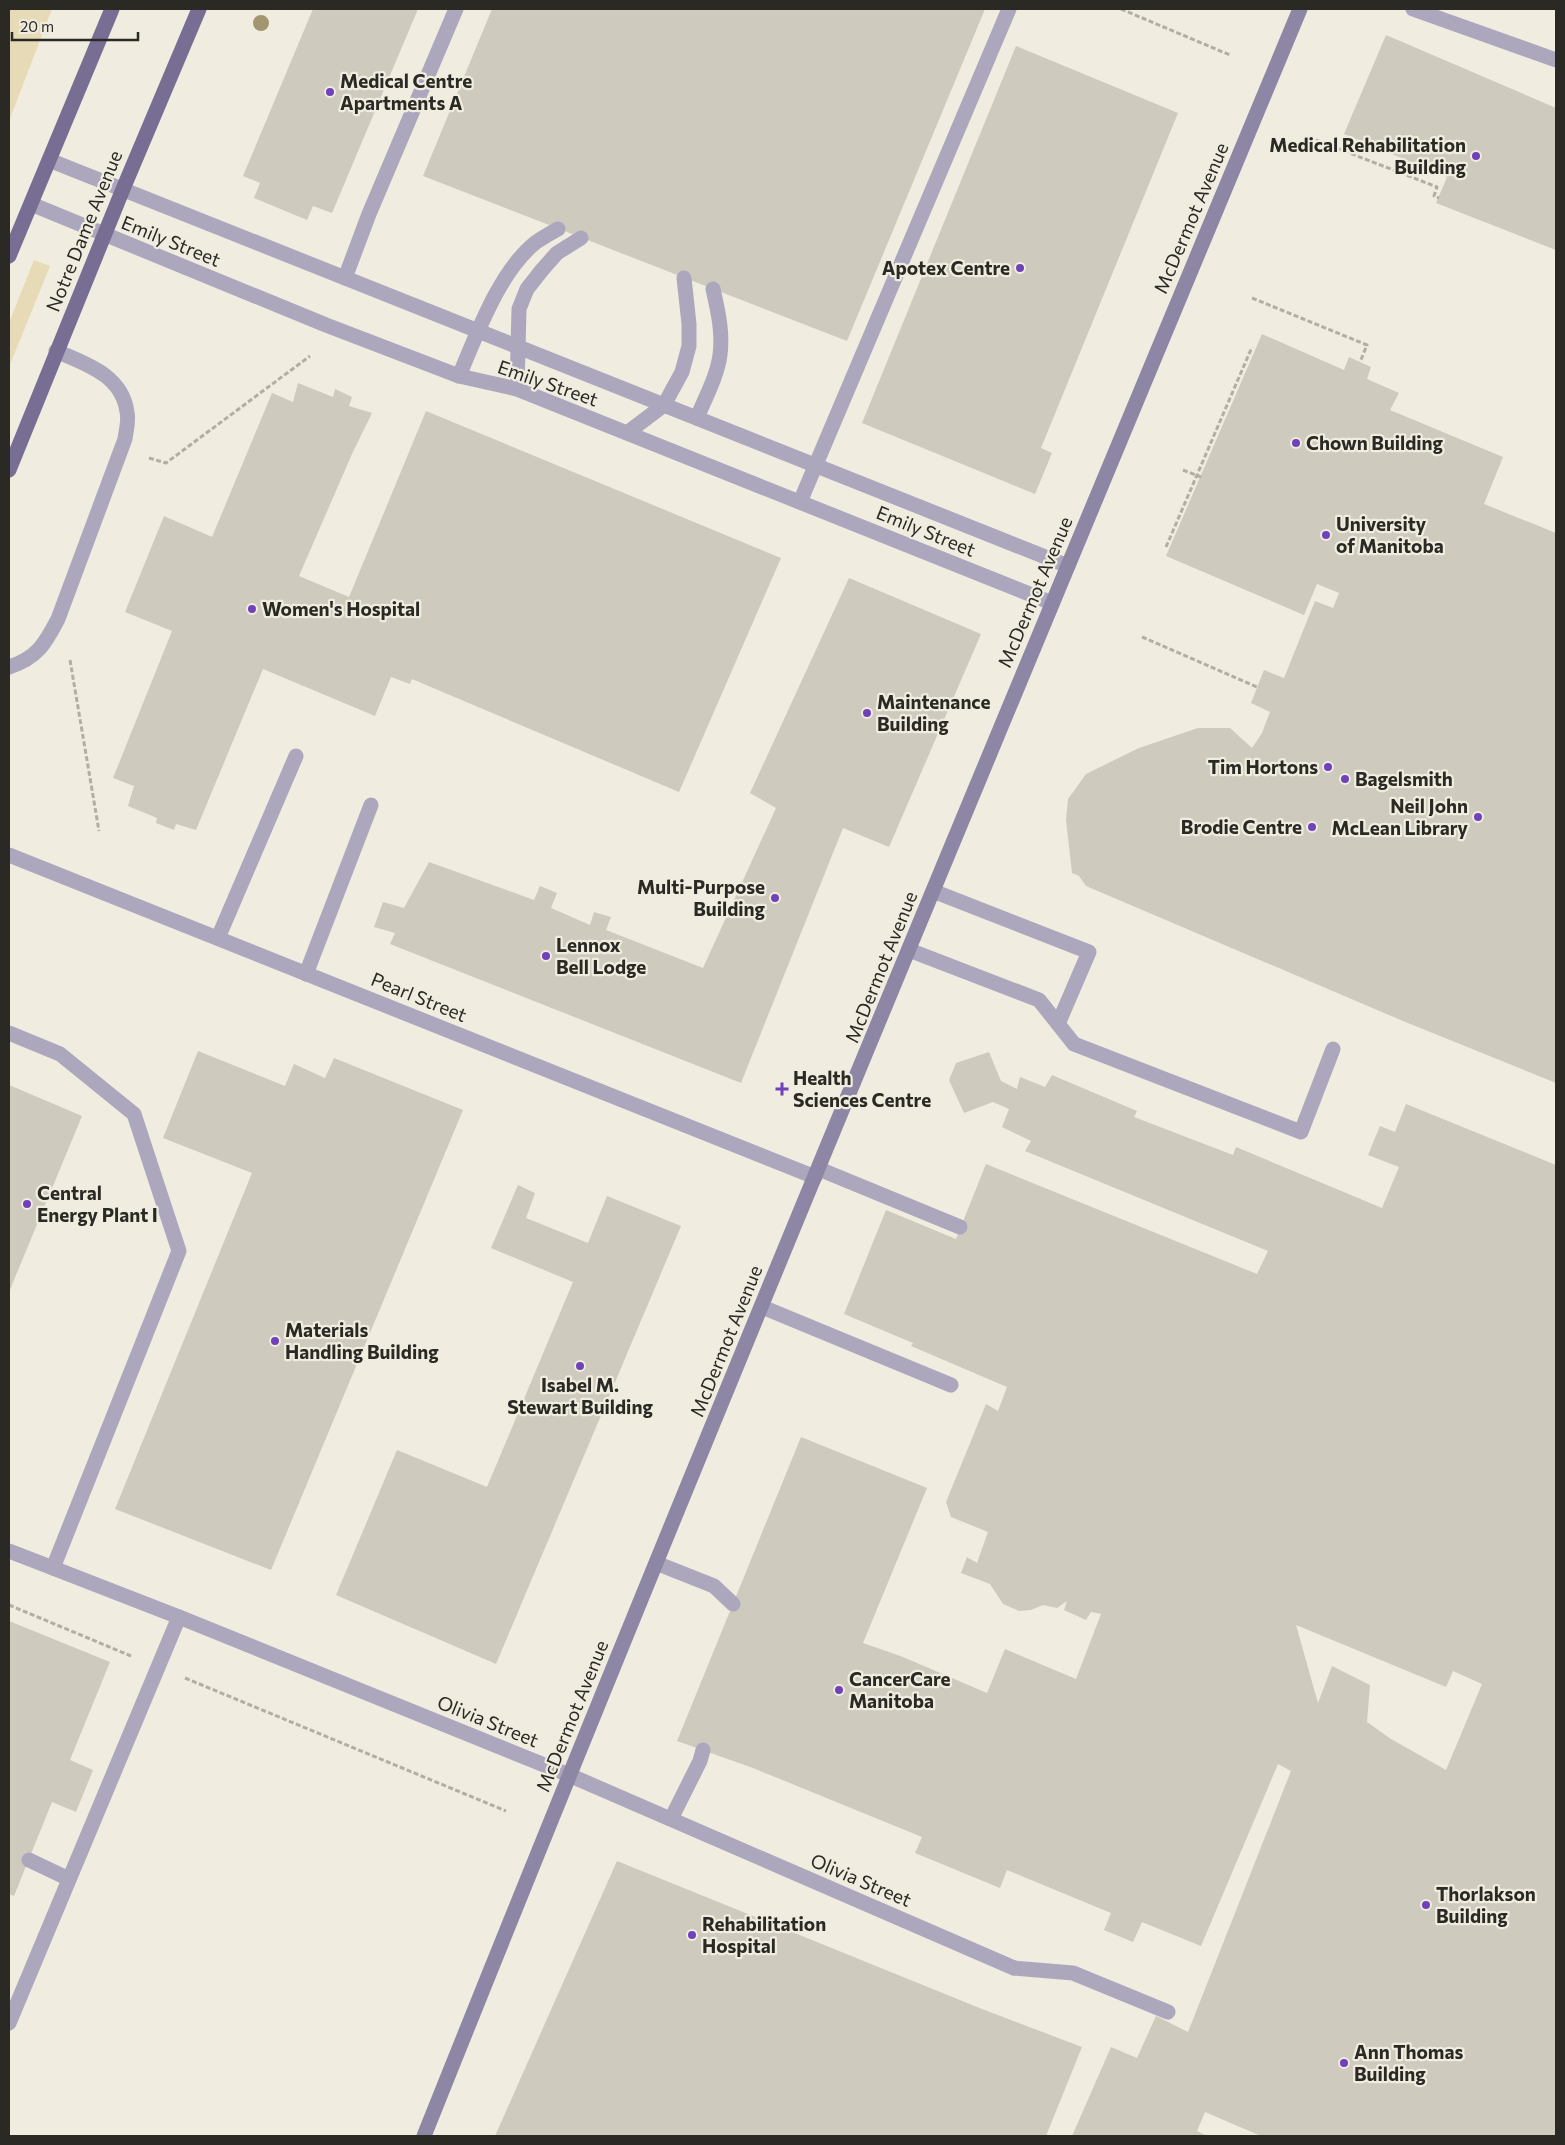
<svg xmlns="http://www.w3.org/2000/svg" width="1565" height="2145" font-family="Commissioner,sans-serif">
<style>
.green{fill:#e6dbb6}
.building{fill:#cecabd;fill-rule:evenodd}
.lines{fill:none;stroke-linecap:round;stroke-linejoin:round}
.path{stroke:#b1aea4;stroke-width:3;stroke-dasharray:5 2.5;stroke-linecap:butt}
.lane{stroke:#aca7bd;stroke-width:15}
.street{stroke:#aca7bd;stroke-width:15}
.secondary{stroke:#8e86a5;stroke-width:15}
.primary{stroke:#786e94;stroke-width:15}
.tree{fill:#a1966f}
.poi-dot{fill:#6f42ba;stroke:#f0ecdf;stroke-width:2}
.labels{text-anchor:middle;stroke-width:4.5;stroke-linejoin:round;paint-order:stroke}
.poi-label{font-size:19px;font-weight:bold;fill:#2a2924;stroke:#f0ecdf;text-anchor:start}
.street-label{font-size:19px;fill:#2a2924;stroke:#f0ecdf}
</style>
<rect width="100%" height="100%" fill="#f0ecdf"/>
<g class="green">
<polygon points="9,9 52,9 9,121"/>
<polygon points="34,260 50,266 9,367 9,323"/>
</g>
<g class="building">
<polygon points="313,9 418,9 332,213 313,206 307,220 254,198 260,183 243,176"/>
<polygon points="492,9 985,9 847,341 423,176"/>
<polygon points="1386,35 1556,108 1556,250 1436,203 1447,177 1344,134"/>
<polygon points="1016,46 1178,113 1041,448 1052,453 1035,494 862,423"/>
<polygon points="1262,334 1344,370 1349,357 1371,367 1367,379 1399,393 1390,410 1503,457 1484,504 1556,533 1556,1083 1403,1021 1086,886 1079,876 1072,873 1066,820 1068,799 1086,774 1139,748 1198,728 1230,728 1252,748 1262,733 1270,712 1251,703 1264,670 1284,678 1315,601 1333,608 1339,593 1317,584 1304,615 1166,556"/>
<polygon points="298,383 333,397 335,389 352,397 349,406 372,413 352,454 299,576 349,597 426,411 781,558 679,792 412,679 410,684 391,677 375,716 263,669 196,830 176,824 174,830 156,823 157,818 128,806 134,786 113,778 172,631 125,612 164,516 212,537 272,393 293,402"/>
<polygon points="849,578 981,634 889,847 843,828 741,1083 390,944 395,933 374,927 383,902 404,908 429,862 534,900 540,886 557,893 551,908 590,925 594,912 611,917 606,930 703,968 776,808 750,793"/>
<polygon points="198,1051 285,1086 294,1064 325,1078 334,1058 463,1110 271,1570 115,1509 252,1173 163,1138"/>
<path d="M989,1052L1001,1081L1017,1089L1020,1077L1045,1087L1052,1075L1137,1111L1134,1117L1233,1155L1236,1147L1382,1208L1399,1167L1368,1155L1380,1126L1395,1132L1406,1104L1556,1165V2136H1261L1205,2112L1197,2131L1207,2136H1072L1111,2047L1137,2058L1156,2016L1188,2032L1291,1771L1278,1764L1201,1946L1142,1922L1133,1942L1104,1930L1111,1913L1007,1870L1000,1888L915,1853L922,1837L753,1768L677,1741L801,1437L927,1488L863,1643L903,1657L987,1693L1005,1649L1076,1679L1101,1614L1091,1612L1086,1620L1064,1610L1067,1601L1057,1608L1043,1605L1031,1610L1019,1611L1003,1604L990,1584L961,1573L967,1557L977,1563L988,1532L951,1517L946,1502L986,1404L998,1411L1007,1387L911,1346L913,1343L844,1314L886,1210L956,1239L986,1164L1257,1274L1268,1251L1025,1151L1031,1141L1002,1127L1009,1109L993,1102L964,1113L949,1080L956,1063ZM1296,1625L1446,1687L1453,1671L1482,1684L1446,1770L1391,1739L1367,1722L1370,1685L1332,1666L1318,1703Z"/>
<polygon points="9,1085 82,1116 9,1292"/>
<polygon points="518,1185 535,1193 526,1218 588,1243 607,1196 681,1226 496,1664 336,1595 397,1450 487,1487 573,1282 491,1248"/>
<polygon points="9,1621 110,1662 70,1760 93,1770 76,1812 52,1802 14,1896 9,1894"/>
<polygon points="617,1861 982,2009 1082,2047 1046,2136 495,2136"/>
</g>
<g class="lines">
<g class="path">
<polyline points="1121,9 1230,55"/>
<polyline points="1316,140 1437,187 1434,196 1439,198"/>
<polyline points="1252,298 1367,345 1360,362"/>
<polyline points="149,458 166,463 310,356"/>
<polyline points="1183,470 1201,477"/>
<polyline points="1166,547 1252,347"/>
<polyline points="1142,637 1257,687"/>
<polyline points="70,660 99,831"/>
<polyline points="9,1605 131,1656"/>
<polyline points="185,1678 506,1811"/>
</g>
<g class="lane">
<polyline points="1413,9 1556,60"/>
<polyline points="345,278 369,214 456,9"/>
<path d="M459,376C477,334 499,272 535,243C542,238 551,233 558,229"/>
<polyline points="517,389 519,309 527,289 542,270 557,253 581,238"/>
<path d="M697,418C705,398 717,377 720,355C723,333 718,311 713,289"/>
<polyline points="627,433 664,405 682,372 689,346 689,324 684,278"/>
<polyline points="800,502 1009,9"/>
<path d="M9,667C37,658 45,644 58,619L125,439C126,431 129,420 127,412C122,375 86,364 56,351"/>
<polyline points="933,891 1089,952 1058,1024"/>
<polyline points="218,938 296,756"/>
<polyline points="909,950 1039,1000 1074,1044 1301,1132 1333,1049"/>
<polyline points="306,974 371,805"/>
<polyline points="9,1033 60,1054 134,1114 179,1251 53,1568 9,1551"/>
<polyline points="819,1169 960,1227"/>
<polyline points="762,1307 951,1385"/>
<polyline points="656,1563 714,1586 733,1604"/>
<polyline points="671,1819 700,1761 703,1750"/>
<polyline points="29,1860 69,1879"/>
<polyline points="1014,1968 1073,1973 1168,2012"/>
<polyline points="9,2023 179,1617"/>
</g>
<g class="street">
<polyline points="49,160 1068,566"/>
<polyline points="31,204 326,325 459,376 517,389 1052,603"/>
<polyline points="9,855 815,1177"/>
<polyline points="53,1568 179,1617 569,1775 1014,1968"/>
</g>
<path class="secondary" d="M424,2136C709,1424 1005,717 1300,9"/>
<g class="primary">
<polyline points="9,256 112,9"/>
<polyline points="9,470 123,189 199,9"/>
</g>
</g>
<circle class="tree" cx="261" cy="23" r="8"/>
<g class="poi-dot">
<circle cx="330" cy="92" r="5"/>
<circle cx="1476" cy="156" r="5"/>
<circle cx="1020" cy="268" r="5"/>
<circle cx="1296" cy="443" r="5"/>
<circle cx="1326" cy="535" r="5"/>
<circle cx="252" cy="609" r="5"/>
<circle cx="867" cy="713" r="5"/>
<circle cx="1328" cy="767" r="5"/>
<circle cx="1345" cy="779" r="5"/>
<circle cx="1478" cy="817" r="5"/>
<circle cx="1312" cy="827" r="5"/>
<circle cx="775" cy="898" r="5"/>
<circle cx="546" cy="956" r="5"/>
<path d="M779.5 1081.5h5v5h5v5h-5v5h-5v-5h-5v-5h5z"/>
<circle cx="27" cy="1204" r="5"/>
<circle cx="275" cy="1341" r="5"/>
<circle cx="580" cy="1366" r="5"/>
<circle cx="839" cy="1690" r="5"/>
<circle cx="1426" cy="1905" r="5"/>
<circle cx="692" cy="1935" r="5"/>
<circle cx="1344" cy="2063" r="5"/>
</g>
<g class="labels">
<g class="poi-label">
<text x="340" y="88">Medical Centre<tspan x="340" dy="22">Apartments A</tspan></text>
<text x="1466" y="152" text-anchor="end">Medical Rehabilitation<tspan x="1466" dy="22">Building</tspan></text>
<text x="1010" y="275" text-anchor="end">Apotex Centre</text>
<text x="1306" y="450">Chown Building</text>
<text x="1336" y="531">University<tspan x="1336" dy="22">of Manitoba</tspan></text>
<text x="262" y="616">Women's Hospital</text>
<text x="877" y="709">Maintenance<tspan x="877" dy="22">Building</tspan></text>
<text x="1318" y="774" text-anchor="end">Tim Hortons</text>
<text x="1355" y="786">Bagelsmith</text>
<text x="1468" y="813" text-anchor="end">Neil John<tspan x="1468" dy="22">McLean Library</tspan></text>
<text x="1302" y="834" text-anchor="end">Brodie Centre</text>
<text x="765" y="894" text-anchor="end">Multi-Purpose<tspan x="765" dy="22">Building</tspan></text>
<text x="556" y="952">Lennox<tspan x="556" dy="22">Bell Lodge</tspan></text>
<text x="793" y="1085">Health<tspan x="793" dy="22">Sciences Centre</tspan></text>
<text x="37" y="1200">Central<tspan x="37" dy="22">Energy Plant I</tspan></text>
<text x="285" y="1337">Materials<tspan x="285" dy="22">Handling Building</tspan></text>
<text x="580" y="1392" text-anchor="middle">Isabel M.<tspan x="580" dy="22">Stewart Building</tspan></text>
<text x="849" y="1686">CancerCare<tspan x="849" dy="22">Manitoba</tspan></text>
<text x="1436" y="1901">Thorlakson<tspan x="1436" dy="22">Building</tspan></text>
<text x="702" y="1931">Rehabilitation<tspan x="702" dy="22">Hospital</tspan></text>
<text x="1354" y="2059">Ann Thomas<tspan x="1354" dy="22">Building</tspan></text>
</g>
<g class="street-label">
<text transform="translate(1191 218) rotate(-67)" y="7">McDermot Avenue</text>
<text transform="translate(84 231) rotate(-68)" y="7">Notre Dame Avenue</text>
<text transform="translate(171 241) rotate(22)" y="7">Emily Street</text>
<text transform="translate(548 383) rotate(19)" y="7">Emily Street</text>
<text transform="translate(926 531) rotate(22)" y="7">Emily Street</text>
<text transform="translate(1035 592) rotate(-67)" y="7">McDermot Avenue</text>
<text transform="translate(881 967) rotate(-68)" y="7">McDermot Avenue</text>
<text transform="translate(419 997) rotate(22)" y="7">Pearl Street</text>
<text transform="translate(726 1341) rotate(-68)" y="7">McDermot Avenue</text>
<text transform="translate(572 1716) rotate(-68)" y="7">McDermot Avenue</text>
<text transform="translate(488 1721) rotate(22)" y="7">Olivia Street</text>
<text transform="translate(861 1880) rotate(23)" y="7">Olivia Street</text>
</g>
</g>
<rect width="1565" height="2145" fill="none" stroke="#2a2924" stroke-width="20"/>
<path d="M12 32v8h126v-8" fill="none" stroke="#2a2924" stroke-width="2.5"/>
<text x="20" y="32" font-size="15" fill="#2a2924" stroke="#f0ecdf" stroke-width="4" paint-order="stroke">20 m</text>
</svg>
